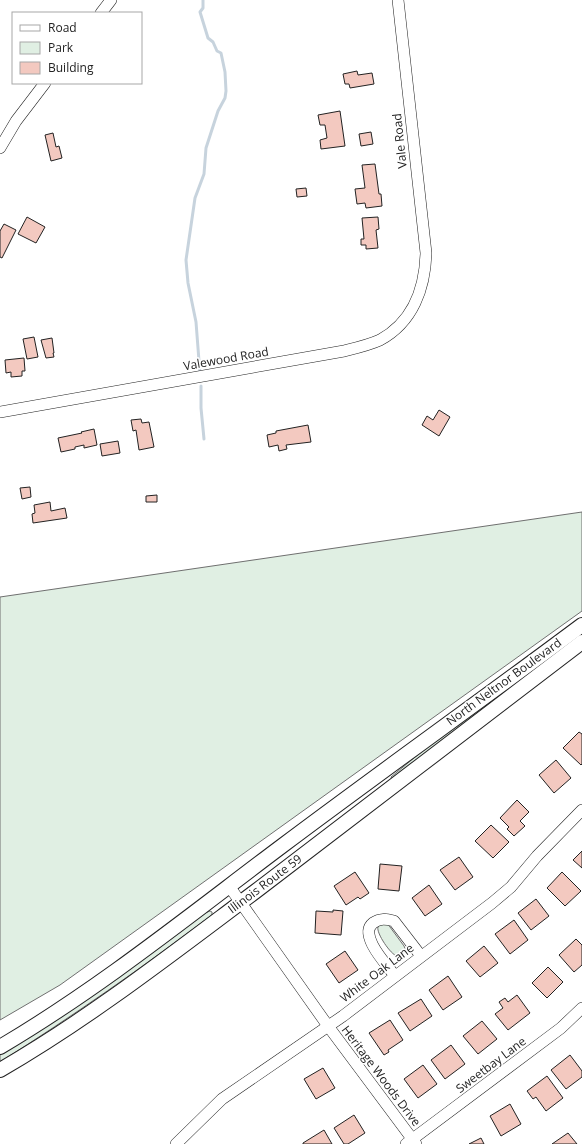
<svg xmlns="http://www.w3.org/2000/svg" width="582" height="1144" font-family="'Open Sans',sans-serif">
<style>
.green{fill:#e0efe3;stroke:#6f6f6f}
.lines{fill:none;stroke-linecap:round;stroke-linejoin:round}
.stream{stroke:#c7d3dd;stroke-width:3}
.building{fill:#f3c9c0;stroke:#222}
.minor-casing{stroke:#222;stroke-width:12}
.major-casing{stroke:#222;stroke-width:16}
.minor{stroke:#fff;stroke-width:11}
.major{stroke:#fff;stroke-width:14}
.labels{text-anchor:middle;stroke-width:3;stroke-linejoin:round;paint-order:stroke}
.street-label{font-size:12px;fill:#222;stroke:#fff}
</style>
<rect width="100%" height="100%" fill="#fff"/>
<g class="green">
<polygon points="582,512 582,611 60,985 0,1020 0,597"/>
<polygon points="515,682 516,684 392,779 391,777 432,743"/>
<path d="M210,911L212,912V915C143,967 73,1016 0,1062V1055C71,1012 138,963 205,913Z"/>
<path d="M387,923L404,946L406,951C403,954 401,956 397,956C391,955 376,933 378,927L380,924Z"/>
</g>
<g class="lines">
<g class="stream">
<polyline points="200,374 196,322 188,283 186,260 195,198 204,174 206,148 218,111 225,98 226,91 225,72 221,53 217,51 213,42 208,38 200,12 203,8 203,0"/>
<polyline points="201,386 201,408 204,439"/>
</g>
</g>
<g class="building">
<polygon points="357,71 358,75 372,73 374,84 350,88 349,84 345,84 343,74"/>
<polygon points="340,111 345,146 321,149 320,140 327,138 325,125 320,125 318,115"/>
<polygon points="371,132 373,144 361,146 359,134"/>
<polygon points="53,133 56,147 59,146 62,158 51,161 45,135"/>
<polygon points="375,164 379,194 381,194 382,206 366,208 365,203 357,204 355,189 365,188 362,165"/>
<polygon points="306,188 307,196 297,197 296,189"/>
<polygon points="27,217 45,227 36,243 18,234"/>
<polygon points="378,217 379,229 376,230 378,248 366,249 366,245 361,245 361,239 364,239 362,218"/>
<polygon points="4,224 16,230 2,258 0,257 0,231"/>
<polygon points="34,337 38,357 27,359 23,339"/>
<polygon points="52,338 54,353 53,353 54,357 46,358 41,340"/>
<polygon points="24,358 25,371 22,371 22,376 11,377 11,372 6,373 5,360"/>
<polygon points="439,410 450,417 439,436 422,425 427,416 433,420"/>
<polygon points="141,419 142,423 149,422 154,447 139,450 136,430 133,431 131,420"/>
<polygon points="308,425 311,442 286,445 287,449 279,451 278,445 269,447 267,435 276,433 276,431"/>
<polygon points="94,429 97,445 84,448 84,445 75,447 75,449 61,452 58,438 82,433 81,432"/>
<polygon points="118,441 120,453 102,456 100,444"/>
<polygon points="30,487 31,497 22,499 20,488"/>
<polygon points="157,495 157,502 146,502 146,496"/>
<polygon points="50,502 51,511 65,508 67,518 33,523 32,514 35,513 34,505"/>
<polygon points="579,732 582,734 582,764 581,765 563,748"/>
<polygon points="556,760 571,778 554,793 539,775"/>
<polygon points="517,800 529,812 520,821 525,826 514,836 507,829 509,827 500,818"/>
<polygon points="491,825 509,842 493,858 475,841"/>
<polygon points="582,851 582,868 573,860"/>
<polygon points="459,857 473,877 455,890 440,870"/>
<polygon points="380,864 402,866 399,891 378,889"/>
<polygon points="355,872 369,893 360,899 358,897 346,905 334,886"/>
<polygon points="562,872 581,891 565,906 547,888"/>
<polygon points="429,885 442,904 425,916 412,898"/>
<polygon points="536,899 549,916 531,930 518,913"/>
<polygon points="333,910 343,911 341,935 315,933 316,911 333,912"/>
<polygon points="514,920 528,940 510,954 495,934"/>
<polygon points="576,939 582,945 582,965 574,972 559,955"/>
<polygon points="484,946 498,963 480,977 466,961"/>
<polygon points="345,951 358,970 339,983 326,964"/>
<polygon points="548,967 563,982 547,998 532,983"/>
<polygon points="448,976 462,997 443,1010 429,990"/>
<polygon points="517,995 530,1013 508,1030 495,1014 503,1008 499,1002 505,998 508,1002"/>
<polygon points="421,999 432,1016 410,1031 398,1013"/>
<polygon points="390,1020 403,1040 388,1050 389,1052 384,1055 369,1033"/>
<polygon points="482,1021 497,1039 478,1054 463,1036"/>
<polygon points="451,1045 465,1064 445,1079 431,1060"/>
<polygon points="570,1055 582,1071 582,1077 566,1089 551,1070"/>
<polygon points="423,1065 437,1084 418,1098 404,1079"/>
<polygon points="323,1068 335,1088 316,1099 304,1079"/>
<polygon points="547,1076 563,1098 546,1111 536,1097 533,1099 527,1091"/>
<polygon points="510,1104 521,1124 501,1136 490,1116"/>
<polygon points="354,1115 365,1133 348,1144 344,1144 334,1128"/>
<polygon points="324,1130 332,1144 303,1144 303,1143"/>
<polygon points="568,1133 577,1144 552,1144"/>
<polygon points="481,1138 484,1144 469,1144"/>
</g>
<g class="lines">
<defs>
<g id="minor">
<polyline points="101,13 111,0"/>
<polyline points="0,148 16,121 45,83"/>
<path d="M0,412L344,351C356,348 369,345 380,340C413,322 425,288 426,253L398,0"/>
<polyline points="229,886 328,1026 416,1144"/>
<path d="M395,976C387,965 358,935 373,923C380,918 386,919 394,921L421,956"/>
<polyline points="176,1144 222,1099 343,1016 492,903 511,887 537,856 582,810"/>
<polyline points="406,1144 561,1028 582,1008"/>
</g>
<g id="major">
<path d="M0,1047C100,988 190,915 282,846C382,771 483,699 582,625"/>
<path d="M0,1070C90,1018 173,953 256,891C365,808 473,725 582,642"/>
</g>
</defs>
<use href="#minor" class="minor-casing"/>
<use href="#major" class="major-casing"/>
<use href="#minor" class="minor"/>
<use href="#major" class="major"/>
</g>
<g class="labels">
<g class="street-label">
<text transform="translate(400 141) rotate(-96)" y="4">Vale Road</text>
<text transform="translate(226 359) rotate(-10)" y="4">Valewood Road</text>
<text transform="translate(504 682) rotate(-36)" y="4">North Neltnor Boulevard</text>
<text transform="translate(265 884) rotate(-37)" y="4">Illinois Route 59</text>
<text transform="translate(377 973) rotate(-37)" y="4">White Oak Lane</text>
<text transform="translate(491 1065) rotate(-37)" y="4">Sweetbay Lane</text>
<text transform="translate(381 1076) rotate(53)" y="4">Heritage Woods Drive</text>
</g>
</g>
<rect x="12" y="12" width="130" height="72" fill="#ffffff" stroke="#a7a7a7"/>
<rect x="20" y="25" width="20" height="6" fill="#ffffff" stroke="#a7a7a7"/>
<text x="48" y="32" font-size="12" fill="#222222">Road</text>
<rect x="20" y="42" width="20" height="12" fill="#e0efe3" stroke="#a7a7a7"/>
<text x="48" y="52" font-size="12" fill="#222222">Park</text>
<rect x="20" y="62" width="20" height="12" fill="#f3c9c0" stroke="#a7a7a7"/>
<text x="48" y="72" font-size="12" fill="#222222">Building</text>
</svg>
